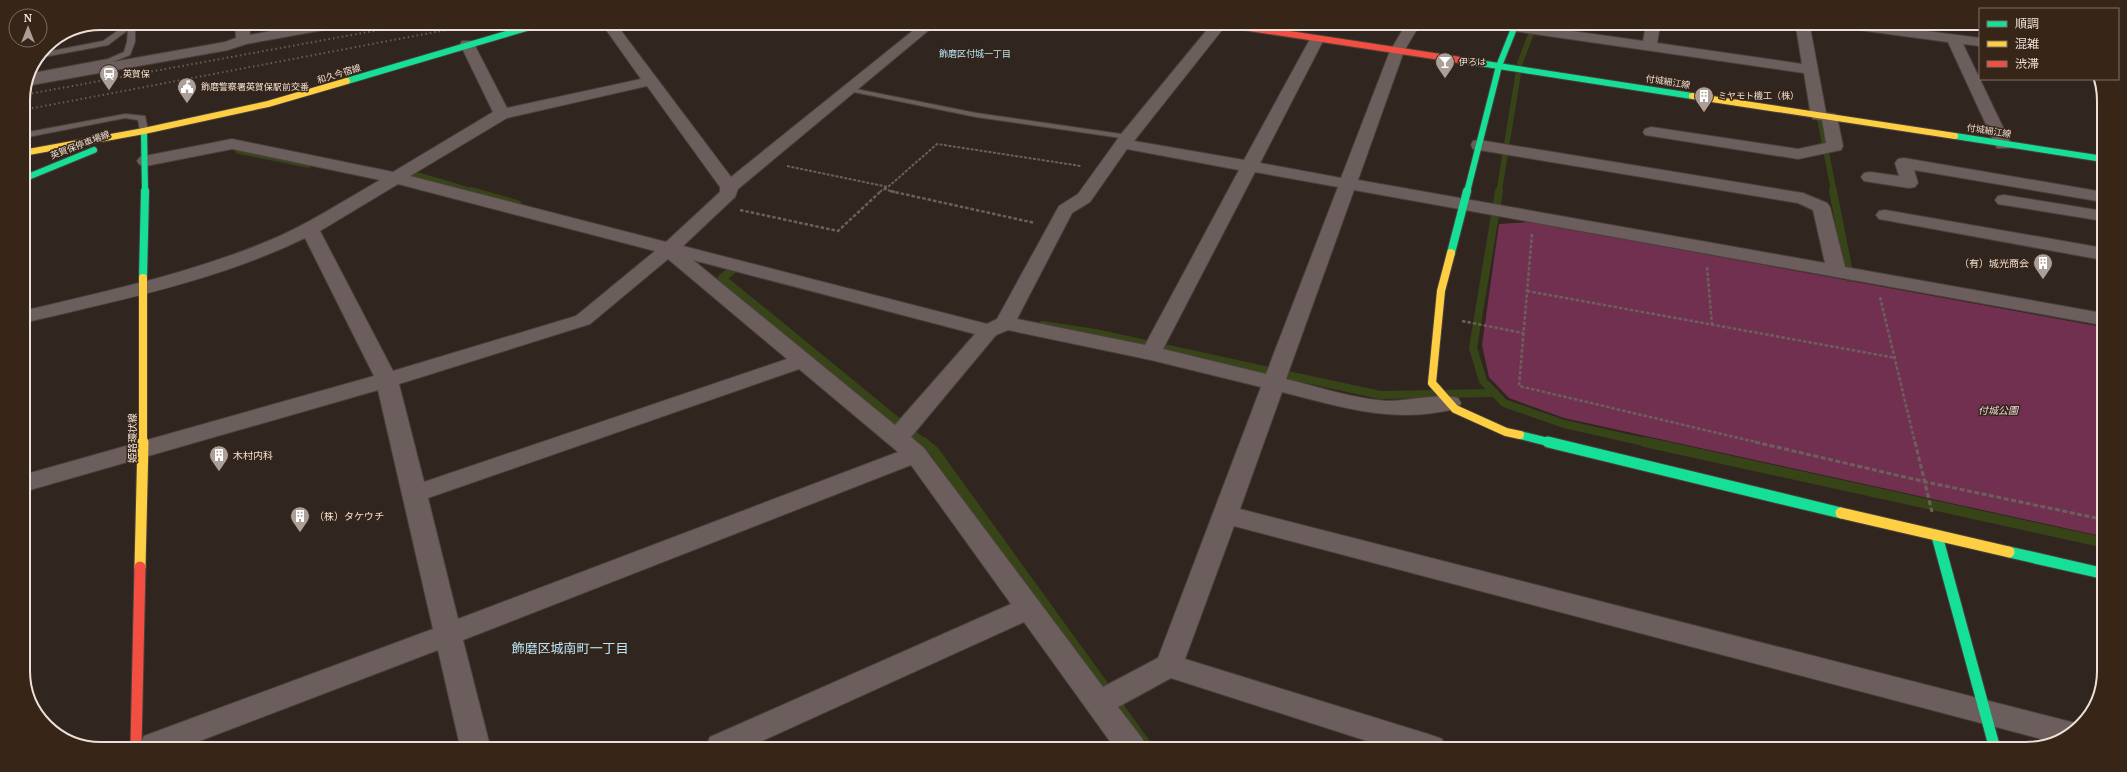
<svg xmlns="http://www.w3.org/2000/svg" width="2127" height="772" font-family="'PT Serif','Noto Sans JP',serif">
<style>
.green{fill:#723051}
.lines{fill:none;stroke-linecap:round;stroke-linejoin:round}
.stream-far2{stroke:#374418;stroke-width:5.5}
.stream-far1{stroke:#374418;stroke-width:8}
.stream{stroke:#374418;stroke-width:10}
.lane-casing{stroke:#49413b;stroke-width:2}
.street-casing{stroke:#49413b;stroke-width:2}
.fast-far2-casing{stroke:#49413b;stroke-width:8}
.fast-far1-casing{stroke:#49413b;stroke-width:10}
.fast-casing{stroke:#49413b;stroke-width:13}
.slow-far2-casing{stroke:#49413b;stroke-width:8}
.slow-far1-casing{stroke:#49413b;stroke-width:10}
.slow-casing{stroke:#49413b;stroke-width:13}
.jam-far1-casing{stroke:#49413b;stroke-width:8}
.jam-casing{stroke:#49413b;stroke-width:13}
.path-far2{stroke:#6b605c;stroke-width:2;stroke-dasharray:3 1.5;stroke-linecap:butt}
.path-far1{stroke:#6b605c;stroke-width:2.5;stroke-dasharray:3.5 2;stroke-linecap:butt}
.path{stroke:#6b605c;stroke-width:3;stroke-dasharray:5 2.5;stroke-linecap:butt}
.lane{fill:#6c5e5c;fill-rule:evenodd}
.street{fill:#6c5e5c;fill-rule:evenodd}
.fast-far2{stroke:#16e098;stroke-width:6}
.fast-far1{stroke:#16e098;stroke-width:8}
.fast{stroke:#16e098;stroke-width:11}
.slow-far2{stroke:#ffcf43;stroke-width:6}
.slow-far1{stroke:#ffcf43;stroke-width:8}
.slow{stroke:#ffcf43;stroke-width:11}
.jam-far1{stroke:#f24e42;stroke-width:6}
.jam{stroke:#f24e42;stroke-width:11}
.rail{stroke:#6a5f5b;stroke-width:2;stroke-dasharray:1.5 3;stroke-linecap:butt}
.labels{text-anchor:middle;stroke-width:3;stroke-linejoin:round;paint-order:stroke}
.far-neighbourhood-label{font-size:9px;fill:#b6e9ff;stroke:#372518}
.far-poi-label{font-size:9px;fill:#ede0d8;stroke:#372518;text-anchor:start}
.far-street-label{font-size:9px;fill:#ede0d8;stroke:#372518}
.poi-label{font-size:10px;fill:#ede0d8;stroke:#372518;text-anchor:start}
.park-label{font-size:10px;font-style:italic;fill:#f0d7e2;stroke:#372518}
.street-label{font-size:10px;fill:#ede0d8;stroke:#372518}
.near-neighbourhood-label{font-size:13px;fill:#b6e9ff;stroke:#372518}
.rim{fill:none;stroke:#ede0d8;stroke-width:2}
</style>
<rect width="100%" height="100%" fill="#30261f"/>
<polygon class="green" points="1529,222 2102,327 2101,536 1564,418 1509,398 1489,377 1482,345 1499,224"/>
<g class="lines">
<g class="stream-far2">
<polyline points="1520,63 1534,26"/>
<polyline points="1820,120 1834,192"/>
<polyline points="238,151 308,165"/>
<polyline points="414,174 475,192"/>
<polyline points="1499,192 1518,75"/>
</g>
<g class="stream-far1">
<polyline points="471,191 517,204"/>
<polyline points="1499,191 1473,348 1483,381 1504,403 1564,424 1649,443"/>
<polyline points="1833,191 1850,278"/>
<polyline points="740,264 722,278 924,443"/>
<polyline points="1043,325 1095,333 1380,395 1495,393"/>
</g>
<g class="stream">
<polyline points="923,442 934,451 1148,747"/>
<polyline points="1645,442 2101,542"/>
</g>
<defs>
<g id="lane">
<polygon points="129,23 135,23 135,42 130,55 110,63 27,78 28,74 108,59 124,52 127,42 128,30 108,45 38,58 41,53 103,41"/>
<polygon points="846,87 976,113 1128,135 1132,137 1128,139 976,117 849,91 845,89"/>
<polygon points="125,114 145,116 148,131 147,133 144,133 140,131 138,120 125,118 23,138 23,133"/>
</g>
<g id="street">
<polygon points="235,23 249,23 250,35 313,23 347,24 340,27 246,44 228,50 26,86 28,77 225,42 236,38"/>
<path d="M602,24H616L731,177L920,25H935L738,189L735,197L683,246L987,324L997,319L1059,206L1078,194L1122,133L1211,25H1226L1134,141L1244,160L1310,39L1312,36H1322L1324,39L1260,163L1341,178L1390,51L1405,26H1419L1404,51L1358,180L1825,263L1813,210L1798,203L1479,150L1473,149L1471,145L1473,141L1479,140L1803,193L1827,203L1830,207L1845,267L2102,313V325L1354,190L1286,379C1319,387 1354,399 1388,401C1408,401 1442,393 1458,398L1461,403L1458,408C1395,425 1342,407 1282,392L1240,509L2079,724L2073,733L2049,741L1234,526L1185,659L1431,735L1442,739L1446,748H1389L1171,678L1118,707L1142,738L1146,747H1114L1024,622L751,746H706L710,737L1011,604L911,465L463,640L490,746H460L438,650L189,745H140L144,736L433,629L378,390L23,492V475L374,376L305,238C216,281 119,300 23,323V311C106,291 189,274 268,241C307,225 343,201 380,180L232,149L146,166L140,165L137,161L140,157L232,139L393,172L493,112L460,44L462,41H472L474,44L507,108L641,79ZM647,86L720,187V192L666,242L410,176L507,118ZM1127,149L1239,170L1145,345L1017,319L1072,213L1090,202ZM1255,172L1338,187L1266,374L1163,349ZM398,184L655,251L576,316L393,371L320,231ZM668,259L787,359L424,482L399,384L590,324ZM693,260L975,334L895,425ZM1008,330L1151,360L1261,387L1158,658L1103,687L924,448L911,437L996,335ZM799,369L898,452L458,619L428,498Z"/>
<polygon points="1508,26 1536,26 1643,41 1646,26 1660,26 1657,43 1802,64 1796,27 1810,27 1826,113 1835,114 1837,117 1843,146 1841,150 1798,159 1645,135 1643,132 1645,129 1651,127 1798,149 1826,143 1822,120 1813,119 1811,116 1804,73 1514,31 1509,30"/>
<polygon points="1859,27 1896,27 1980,38 1980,46 1963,44 2011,144 2009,148 1997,148 1995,144 1948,42 1866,31 1861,30"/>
<polygon points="1904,158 2103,192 2103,202 1914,170 1918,183 1915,187 1909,188 1870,182 1864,181 1861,177 1864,173 1870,172 1899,176 1895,163 1898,159"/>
<polygon points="2004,195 2103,211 2103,221 1998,204 1995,200 1998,196"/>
<polygon points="1885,210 2103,248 2103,260 1879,219 1876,215 1879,211"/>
</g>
<g id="fast-far2">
<polyline points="1460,60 1692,96"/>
<polyline points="347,81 540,24"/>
<polyline points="144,131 145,192"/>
<polyline points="1955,136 2103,159"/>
<polyline points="23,179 94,150"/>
<polyline points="1467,192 1499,66 1515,26"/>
</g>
<g id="fast-far1">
<polyline points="1451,253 1467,191"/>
<polyline points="143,278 145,191"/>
<polyline points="1520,435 1552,443"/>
</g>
<g id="fast">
<polyline points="1548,442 1841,513"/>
<polyline points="1937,536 1995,749"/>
<polyline points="2009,552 2101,573"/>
</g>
<g id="slow-far2">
<polyline points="1692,96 1955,136"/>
<polyline points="23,153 144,131 268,104 347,81"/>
</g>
<g id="slow-far1">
<polyline points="1451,253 1441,291 1432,383 1455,409 1506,432 1520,435"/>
<polyline points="143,278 143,443"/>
</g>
<g id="slow">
<polyline points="1841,513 2009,552"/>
<polyline points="140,567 143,442"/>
</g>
<polyline id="jam-far1" points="1230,25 1460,60"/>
<polyline id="jam" points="136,745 140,567"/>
</defs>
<use href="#lane" class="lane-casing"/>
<use href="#street" class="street-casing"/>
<use href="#fast-far2" class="fast-far2-casing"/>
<use href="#fast-far1" class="fast-far1-casing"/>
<use href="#fast" class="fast-casing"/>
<use href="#slow-far2" class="slow-far2-casing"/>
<use href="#slow-far1" class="slow-far1-casing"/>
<use href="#slow" class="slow-casing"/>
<use href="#jam-far1" class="jam-far1-casing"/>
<use href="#jam" class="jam-casing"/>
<g class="path-far2">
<polyline points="787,166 888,187"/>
<polyline points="880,192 883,189"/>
<polyline points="895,192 883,189 888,187 937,144 1081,166"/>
</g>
<g class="path-far1">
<polyline points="890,191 1035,223"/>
<polyline points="740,210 838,231 881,191"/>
<polyline points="1532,234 1519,386 1760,443"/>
<polyline points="1707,267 1712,325"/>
<polyline points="1527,291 1896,358"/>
<polyline points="1880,297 1915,443"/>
<polyline points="1462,321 1523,333"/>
</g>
<g class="path">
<polyline points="1755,442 1926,482 2101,519"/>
<polyline points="1915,442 1932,512"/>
</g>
<use href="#lane" class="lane"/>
<use href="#street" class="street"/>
<use href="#fast-far2" class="fast-far2"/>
<use href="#fast-far1" class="fast-far1"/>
<use href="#fast" class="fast"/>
<use href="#slow-far2" class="slow-far2"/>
<use href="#slow-far1" class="slow-far1"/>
<use href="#slow" class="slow"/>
<use href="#jam-far1" class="jam-far1"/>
<use href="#jam" class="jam"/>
<g class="rail">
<polyline points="23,95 412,24"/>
<polyline points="23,110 478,24"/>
</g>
</g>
<defs>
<symbol id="bar-pin" viewBox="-11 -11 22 30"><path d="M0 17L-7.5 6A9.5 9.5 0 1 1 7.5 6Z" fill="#ab9f97" stroke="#372518"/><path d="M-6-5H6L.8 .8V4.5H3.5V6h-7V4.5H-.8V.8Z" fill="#fff"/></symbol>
<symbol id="station-pin" viewBox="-11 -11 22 30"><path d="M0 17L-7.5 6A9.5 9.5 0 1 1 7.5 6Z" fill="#ab9f97" stroke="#372518"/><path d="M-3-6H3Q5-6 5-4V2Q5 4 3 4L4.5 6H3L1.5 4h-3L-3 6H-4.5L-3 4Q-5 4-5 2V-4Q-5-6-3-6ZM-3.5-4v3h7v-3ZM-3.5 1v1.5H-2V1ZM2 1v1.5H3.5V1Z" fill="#fff"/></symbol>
<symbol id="civic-pin" viewBox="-11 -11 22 30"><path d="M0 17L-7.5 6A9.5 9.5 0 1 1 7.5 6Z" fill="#ab9f97" stroke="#372518"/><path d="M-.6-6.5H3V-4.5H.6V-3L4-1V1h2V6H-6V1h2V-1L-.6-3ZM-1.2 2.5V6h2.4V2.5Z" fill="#fff"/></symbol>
<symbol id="building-pin" viewBox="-11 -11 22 30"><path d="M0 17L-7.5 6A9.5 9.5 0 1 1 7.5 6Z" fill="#ab9f97" stroke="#372518"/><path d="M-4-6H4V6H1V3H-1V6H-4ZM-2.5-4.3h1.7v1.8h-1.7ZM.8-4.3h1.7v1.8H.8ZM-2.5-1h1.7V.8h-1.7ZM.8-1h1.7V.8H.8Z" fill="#fff"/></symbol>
</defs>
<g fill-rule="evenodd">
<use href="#bar-pin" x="1434" y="51" width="22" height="30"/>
<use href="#station-pin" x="98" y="63" width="22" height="30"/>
<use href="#civic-pin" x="176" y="76" width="22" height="30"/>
<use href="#building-pin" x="1693" y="85" width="22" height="30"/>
<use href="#building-pin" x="2032" y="252" width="22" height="30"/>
<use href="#building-pin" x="208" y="444" width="22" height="30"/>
<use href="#building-pin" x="289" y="505" width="22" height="30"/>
</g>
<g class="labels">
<g class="far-neighbourhood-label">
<text x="975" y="57">飾磨区付城一丁目</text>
</g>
<g class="far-poi-label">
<text x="1459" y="65">伊ろは</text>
<text x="123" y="77">英賀保</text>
<text x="201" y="90">飾磨警察署英賀保駅前交番</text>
<text x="1718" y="99">ミヤモト機工（株）</text>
</g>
<g class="far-street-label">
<text transform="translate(339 74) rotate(-17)" y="3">和久今宿線</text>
<text transform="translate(1668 82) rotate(9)" y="3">付城細江線</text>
<text transform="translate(1989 131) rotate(9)" y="3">付城細江線</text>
<text transform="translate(80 145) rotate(-21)" y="3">英賀保停車場線</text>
</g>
<g class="poi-label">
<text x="2029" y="267" text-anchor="end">（有）城光商会</text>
<text x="233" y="459">木村内科</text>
<text x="314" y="520">（株）タケウチ</text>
</g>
<g class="park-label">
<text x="1998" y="414">付城公園</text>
</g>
<g class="street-label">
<text transform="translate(132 438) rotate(-90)" y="4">姫路環状線</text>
</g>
<g class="near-neighbourhood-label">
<text x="570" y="653">飾磨区城南町一丁目</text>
</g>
</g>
<path d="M0 0H2127V772H0ZM101 30H2026A71 71 0 0 1 2097 101V671A71 71 0 0 1 2026 742H101A71 71 0 0 1 30 671V101A71 71 0 0 1 101 30Z" fill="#372518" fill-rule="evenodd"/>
<path class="rim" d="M101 30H2026A71 71 0 0 1 2097 101V671A71 71 0 0 1 2026 742H101A71 71 0 0 1 30 671V101A71 71 0 0 1 101 30Z"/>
<rect x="1979" y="8" width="140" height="72" fill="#372518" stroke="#807065"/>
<rect x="1987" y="21" width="20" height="6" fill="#16e098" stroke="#807065"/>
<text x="2015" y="28" font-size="12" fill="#ede0d8">順調</text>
<rect x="1987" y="41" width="20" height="6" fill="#ffcf43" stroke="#807065"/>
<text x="2015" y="48" font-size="12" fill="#ede0d8">混雑</text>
<rect x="1987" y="61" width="20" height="6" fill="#f24e42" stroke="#807065"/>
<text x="2015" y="68" font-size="12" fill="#ede0d8">渋滞</text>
<g transform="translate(28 28)"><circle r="19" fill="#372518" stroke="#807065"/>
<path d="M0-3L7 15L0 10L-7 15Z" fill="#ab9f97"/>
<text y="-6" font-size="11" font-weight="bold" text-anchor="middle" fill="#ede0d8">N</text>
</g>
</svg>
